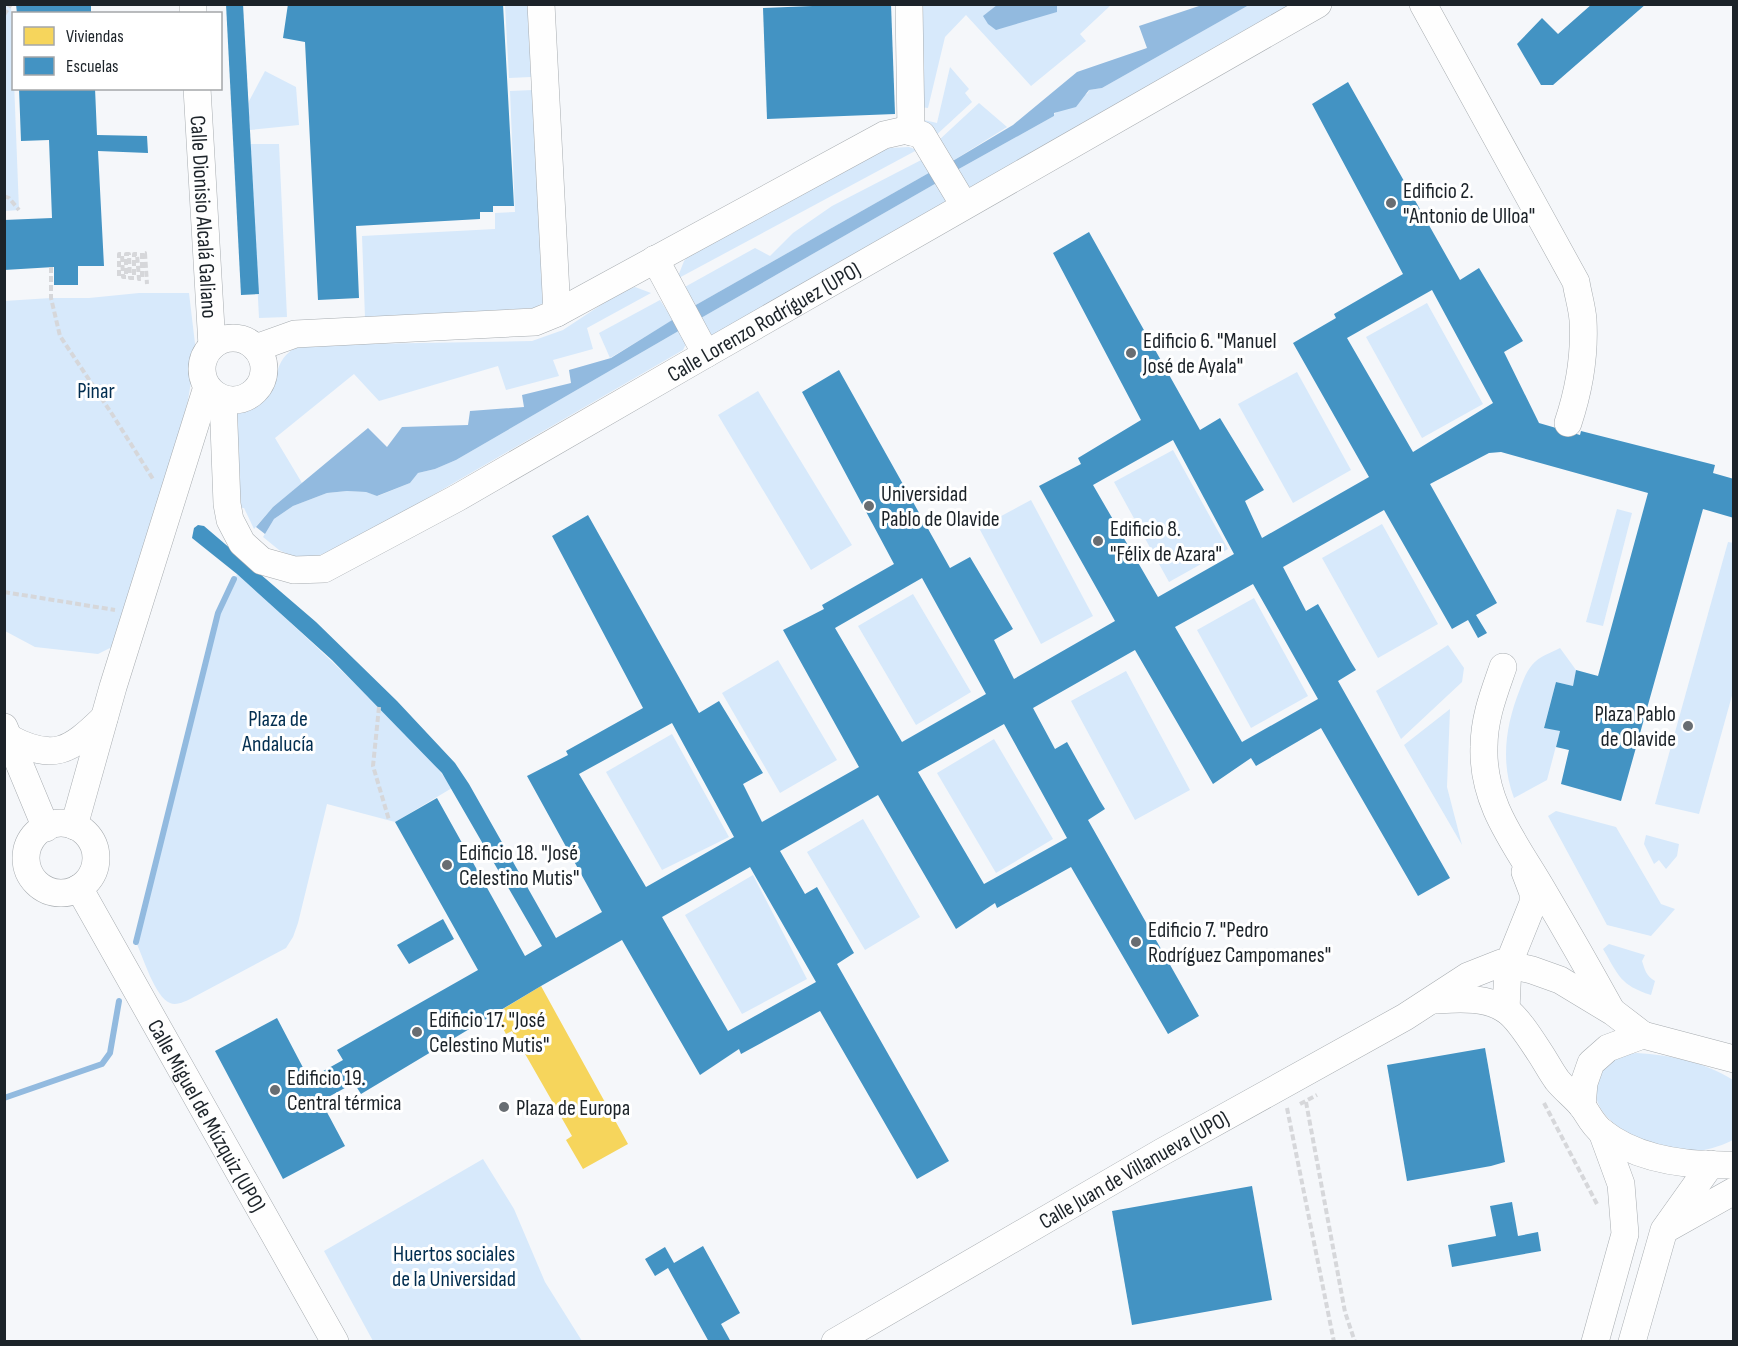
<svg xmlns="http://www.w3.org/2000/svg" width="1738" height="1346" font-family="'Sofia Sans Condensed',sans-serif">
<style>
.green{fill:#d7e9fb}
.water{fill:#92badf}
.homes{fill:#f6d55c}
.schools{fill:#4393c3;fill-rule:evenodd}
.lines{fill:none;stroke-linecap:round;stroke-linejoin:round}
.stream{stroke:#92badf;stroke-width:6}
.minor-casing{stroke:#a7acb0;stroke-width:28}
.path{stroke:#d6d7da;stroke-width:4;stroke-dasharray:6 3;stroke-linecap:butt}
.minor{stroke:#fefefe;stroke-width:27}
.poi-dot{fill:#686d72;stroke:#fff;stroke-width:2}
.labels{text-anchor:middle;stroke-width:6;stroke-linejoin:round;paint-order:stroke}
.poi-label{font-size:22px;fill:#1c2329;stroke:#fff;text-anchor:start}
.street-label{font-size:22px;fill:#1c2329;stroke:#fff}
.park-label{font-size:22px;fill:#022e50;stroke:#fff}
</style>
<rect width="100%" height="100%" fill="#f5f7fa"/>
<g class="green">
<polygon points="11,4 19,210 5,211 4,5"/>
<polygon points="505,5 528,5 531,77 509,78"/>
<polygon points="919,5 1111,5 1080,34 1086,41 1031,86 966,15 945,37 928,108 920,107"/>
<polygon points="1249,5 1301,5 968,191 957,170 1054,116 1054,114 1088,93 1089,90 1102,88"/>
<polygon points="950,67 969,89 965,93 972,102 933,138 924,120 937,123"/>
<polygon points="265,71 296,87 299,125 250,130 248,103"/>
<polygon points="533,90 543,303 534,308 365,318 362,236 495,229 495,213 515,212 510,91"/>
<polygon points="979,103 1007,127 951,162 938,141"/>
<polygon points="250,144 279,144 287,317 259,318"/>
<polygon points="909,147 917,150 677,279 684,261 691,253 877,152 890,148"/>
<polygon points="927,157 934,170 694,306 683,288 755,248 770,256 793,233 832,206"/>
<polygon points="940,181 949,201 711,338 701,318"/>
<path d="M635,287L651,293L587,328L593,349L553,360L559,376L506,390L498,366L379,401L354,374L275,438L302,483L273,507L254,529L244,508L235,509L233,415C241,411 252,409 259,404C284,386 267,360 301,345L532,341L563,330L619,293Z"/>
<polygon points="139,293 189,293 196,352 188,400 158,513 112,647 98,654 35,647 5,631 4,301 51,298 89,298"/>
<polygon points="660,300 673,320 610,358 599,333"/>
<polygon points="1427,303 1483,404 1422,438 1366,337"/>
<polygon points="682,329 686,344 683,350 426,499 332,551 314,557 296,558 279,550 263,537 274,519 293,506 327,493 347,491 366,492 378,496 410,483 418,473 435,469 456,460"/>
<polygon points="1297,372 1351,470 1293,503 1238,404"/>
<polygon points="758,391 852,545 811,570 718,415"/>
<polygon points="1173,450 1228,549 1169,582 1114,482"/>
<polygon points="1031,500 1093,616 1041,644 979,528"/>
<polygon points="1617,509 1632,513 1603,626 1586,622"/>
<polygon points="1382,524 1438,624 1378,658 1322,558"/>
<polygon points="1728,542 1734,543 1733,692 1699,814 1655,804"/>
<path d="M237,574C285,617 332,661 378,706C404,732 432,758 452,788L395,822L327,804L298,923L293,937L286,948L192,998C186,1001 177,1006 170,1003C155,997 143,957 136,942L218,613Z"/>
<polygon points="913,594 971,692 916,725 858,626"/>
<polygon points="1254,598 1308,696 1251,728 1197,630"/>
<polygon points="1448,645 1464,668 1462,682 1401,739 1376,691"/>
<path d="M1560,648L1576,670L1573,686L1556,682L1544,727L1560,731L1547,780L1514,798C1500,762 1506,724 1520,689C1523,681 1526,672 1532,665C1539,656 1551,653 1560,648Z"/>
<polygon points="778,660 837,760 780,793 722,693"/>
<polygon points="1126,671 1190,790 1135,820 1071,701"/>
<polygon points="1450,709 1447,787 1462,845 1404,745"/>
<polygon points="672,734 729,837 662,870 606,772"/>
<polygon points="994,739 1053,839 996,873 937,773"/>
<polygon points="1556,811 1616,827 1661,904 1675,909 1651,936 1607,925 1548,816"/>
<polygon points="863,819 920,917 865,950 807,852"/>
<polygon points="1646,835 1679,844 1677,856 1666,869 1659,860 1654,864 1644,844"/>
<polygon points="753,875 807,979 742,1014 685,915"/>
<path d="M1609,944L1645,955L1642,961C1645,970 1646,976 1655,981L1651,995C1620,985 1619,976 1603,949Z"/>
<path d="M1637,1053C1670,1055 1705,1062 1733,1080V1140C1719,1147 1705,1151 1689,1152C1661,1152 1609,1131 1598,1103C1591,1085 1602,1065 1619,1056C1624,1054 1631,1054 1637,1053Z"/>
<polygon points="483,1159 514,1209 545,1282 582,1341 373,1341 324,1251"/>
</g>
<g class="water">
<polygon points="1043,5 1057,6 1057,12 996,30 988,24 983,16 997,5"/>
<polygon points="1202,5 1249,5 1102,88 1089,90 1076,107 1054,113 1054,116 957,170 951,162 1013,125 1077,72 1147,48 1139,26"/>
<polygon points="934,170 940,181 701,318 694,306"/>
<polygon points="677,317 682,329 456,460 435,469 418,473 410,483 377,496 366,492 347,491 327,493 293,506 274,519 265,534 256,527 273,507 368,428 387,447 402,427 468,425 470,411 524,407 522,395 571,383 569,370 611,358"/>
</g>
<polygon class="homes" points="541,986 628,1144 583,1169 566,1140 572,1136 512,1031 506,1034 495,1014"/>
<g class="schools">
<polygon points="16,4 91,4 91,14 17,14"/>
<polygon points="226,4 243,4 259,294 241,295"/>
<polygon points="288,4 503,4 514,206 493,206 493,212 480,212 480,219 356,226 359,298 318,300 305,42 283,38"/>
<polygon points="862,4 891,4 895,114 767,119 763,8"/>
<polygon points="1592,4 1646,4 1553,85 1541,85 1517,44 1542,18 1558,34"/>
<path d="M1348,82L1460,280L1479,268L1523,341L1504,352L1539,423L1580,435L1581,431L1715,465L1713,473L1734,479V518L1703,509L1621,801L1561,784L1569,750L1556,747L1560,731L1544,728L1556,682L1573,686L1576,670L1598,676L1648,493L1501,452L1489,453L1430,484L1497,603L1476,615L1487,633L1478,638L1468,620L1452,629L1384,510L1283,567L1306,611L1318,604L1351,662L1356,670L1338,681L1450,878L1418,896L1321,728L1256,766L1251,758L1213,784L1135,650L1033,708L1055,749L1067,742L1100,801L1105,809L1088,820L1199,1016L1168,1034L1071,867L997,908L995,903L956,929L878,795L780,851L805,894L817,887L854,953L837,964L949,1161L917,1179L820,1011L741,1054L739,1049L700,1075L622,940L541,986L361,1094L354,1083L321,1101L345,1146L283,1179L215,1051L277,1018L309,1079L343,1060L337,1050L478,970L395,822L437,798L525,956L542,946L442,773L332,660L237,574L192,538L194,528L198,525L204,526L316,622L397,701L455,763L469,784L556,938L602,912L527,776L568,755L566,751L643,708L552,536L588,515L699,713L719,701L763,773L743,784L762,822L859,767L783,630L824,609L822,605L894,564L802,392L839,370L950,568L970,557L1013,629L994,640L1014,679L1115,621L1039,486L1081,464L1078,458L1141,420L1053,253L1089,232L1200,430L1220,418L1264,490L1245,501L1262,538L1369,477L1293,343L1336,318L1334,314L1403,274L1312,104ZM1432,290L1493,403L1413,452L1347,338ZM1173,440L1234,554L1158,597L1093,485ZM922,578L986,694L902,742L835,628ZM1253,584L1318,699L1242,742L1175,627ZM672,723L734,837L646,887L579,774ZM1004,724L1067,838L984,884L918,772ZM750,867L816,982L728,1031L662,917Z"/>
<polygon points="19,88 95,88 97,135 147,136 148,153 98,151 104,266 78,266 78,285 54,285 54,267 4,270 4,220 52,218 49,140 21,141"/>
<polygon points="443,919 454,939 409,964 397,945"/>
<polygon points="1485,1048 1505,1162 1491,1166 1407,1181 1387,1065"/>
<polygon points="1252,1186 1272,1300 1132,1325 1112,1211"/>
<polygon points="1512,1202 1518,1236 1538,1232 1541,1251 1452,1267 1448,1245 1496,1236 1490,1206"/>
<polygon points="703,1246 740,1313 721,1324 731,1342 709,1342 668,1268 655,1276 645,1259 665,1247 674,1263"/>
</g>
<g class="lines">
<g class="stream">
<polyline points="136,942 218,613 234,579"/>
<polyline points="4,1098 102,1064 110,1053 119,1001"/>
</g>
<defs>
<g id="minor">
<polyline points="193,4 193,14"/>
<polyline points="909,4 911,132"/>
<path d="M1423,4L1576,282C1578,295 1582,307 1583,320C1585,355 1579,390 1568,423"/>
<path id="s1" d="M197,88L212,346"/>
<polyline points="655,259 706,354"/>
<polyline points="557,313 884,135 906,130 922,135 964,205"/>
<circle cx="233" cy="369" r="31"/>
<polyline points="256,348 295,334 535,322 557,313 541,4"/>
<path id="s2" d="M223,399L227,504L230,520L242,543L262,561L294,570L324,569L457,498L706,354L1318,4"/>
<path d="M1503,667C1494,693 1484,718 1484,747C1482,803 1515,843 1542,889C1565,928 1588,968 1610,1008"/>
<polyline points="4,727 46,828"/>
<path d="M9,738C54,762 70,751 104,718"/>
<circle cx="61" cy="858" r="35"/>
<polyline points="74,826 113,687 207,387"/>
<path id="s3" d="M79,888L335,1342"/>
<path d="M1434,1000C1457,999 1486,996 1506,1010C1518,1018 1532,1041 1540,1053C1546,1062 1551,1072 1557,1080C1565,1090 1575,1097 1583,1107C1589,1116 1593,1125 1602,1132C1638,1161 1689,1166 1734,1165"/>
<polyline points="1506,1010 1508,965 1533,903 1533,893 1525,872"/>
<polyline points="1582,1106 1584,1083 1591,1063 1608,1048 1643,1035 1734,1059"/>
<polyline points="1668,1228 1734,1191"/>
<path id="s4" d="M835,1342L1162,1152L1405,1017L1468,976L1501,963L1532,970L1560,980L1613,1012L1643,1035"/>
<polyline points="1595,1342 1625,1234 1621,1184 1602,1132"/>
<polyline points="1632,1342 1664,1230 1711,1164"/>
</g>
</defs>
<use href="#minor" class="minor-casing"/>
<g class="path">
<polyline points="4,15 11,4"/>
<polyline points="4,196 9,198 19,210"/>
<polyline points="51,267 51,298 60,336 112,414 153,479"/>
<polyline points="119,276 119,254 122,254 123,277 126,277 126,254 129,254 130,278 134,278 134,254 137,254 139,279 142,279 142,253 145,253 147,284"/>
<polyline points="4,592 115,610"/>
<polyline points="379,707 373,766 389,820"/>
<polyline points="1306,1102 1345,1312 1355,1342"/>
<polyline points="1544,1103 1598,1206"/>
<polyline points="1300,1104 1317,1095"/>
<polyline points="1287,1108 1334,1342"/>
</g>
<use href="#minor" class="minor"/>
</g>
<g class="poi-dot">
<circle cx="1391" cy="203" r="6"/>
<circle cx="1131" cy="353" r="6"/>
<circle cx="869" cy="506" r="6"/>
<circle cx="1098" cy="541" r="6"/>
<circle cx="1688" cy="726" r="6"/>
<circle cx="447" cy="865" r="6"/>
<circle cx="1136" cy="942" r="6"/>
<circle cx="417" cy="1032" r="6"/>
<circle cx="275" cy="1090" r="6"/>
<circle cx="504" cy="1107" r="6"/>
</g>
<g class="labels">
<g class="poi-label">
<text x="1403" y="198">Edificio 2.<tspan x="1403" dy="25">"Antonio de Ulloa"</tspan></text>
<text x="1143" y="348">Edificio 6. "Manuel<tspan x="1143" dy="25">José de Ayala"</tspan></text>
<text x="881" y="501">Universidad<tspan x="881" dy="25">Pablo de Olavide</tspan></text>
<text x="1110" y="536">Edificio 8.<tspan x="1110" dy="25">"Félix de Azara"</tspan></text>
<text x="1676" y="721" text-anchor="end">Plaza Pablo<tspan x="1676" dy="25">de Olavide</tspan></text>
<text x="459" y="860">Edificio 18. "José<tspan x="459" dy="25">Celestino Mutis"</tspan></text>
<text x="1148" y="937">Edificio 7. "Pedro<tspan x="1148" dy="25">Rodríguez Campomanes"</tspan></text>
<text x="429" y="1027">Edificio 17. "José<tspan x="429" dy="25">Celestino Mutis"</tspan></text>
<text x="287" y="1085">Edificio 19.<tspan x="287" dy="25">Central térmica</tspan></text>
<text x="516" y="1115">Plaza de Europa</text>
</g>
<g class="street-label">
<text dy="8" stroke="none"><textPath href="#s1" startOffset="129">Calle Dionisio Alcalá Galiano</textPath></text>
<text dy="8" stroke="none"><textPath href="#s2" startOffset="742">Calle Lorenzo Rodríguez (UPO)</textPath></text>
<text dy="8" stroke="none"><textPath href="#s3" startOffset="261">Calle Miguel de Múzquiz (UPO)</textPath></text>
<text dy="8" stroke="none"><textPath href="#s4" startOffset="345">Calle Juan de Villanueva (UPO)</textPath></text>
</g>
<g class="park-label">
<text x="96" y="398">Pinar</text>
<text x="278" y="726">Plaza de<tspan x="278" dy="25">Andalucía</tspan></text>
<text x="454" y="1261">Huertos sociales<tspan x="454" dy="25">de la Universidad</tspan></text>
</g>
</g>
<rect width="1738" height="1346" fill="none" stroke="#1c2329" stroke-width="12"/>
<rect x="12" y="12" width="210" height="78" fill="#ffffff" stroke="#a4a7a9" stroke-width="1.5"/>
<rect x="24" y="27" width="30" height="18" fill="#f6d55c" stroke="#a4a7a9" stroke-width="1.5"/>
<text x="66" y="42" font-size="18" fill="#1c2329">Viviendas</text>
<rect x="24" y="57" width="30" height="18" fill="#4393c3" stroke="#a4a7a9" stroke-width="1.5"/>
<text x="66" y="72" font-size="18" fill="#1c2329">Escuelas</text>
</svg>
